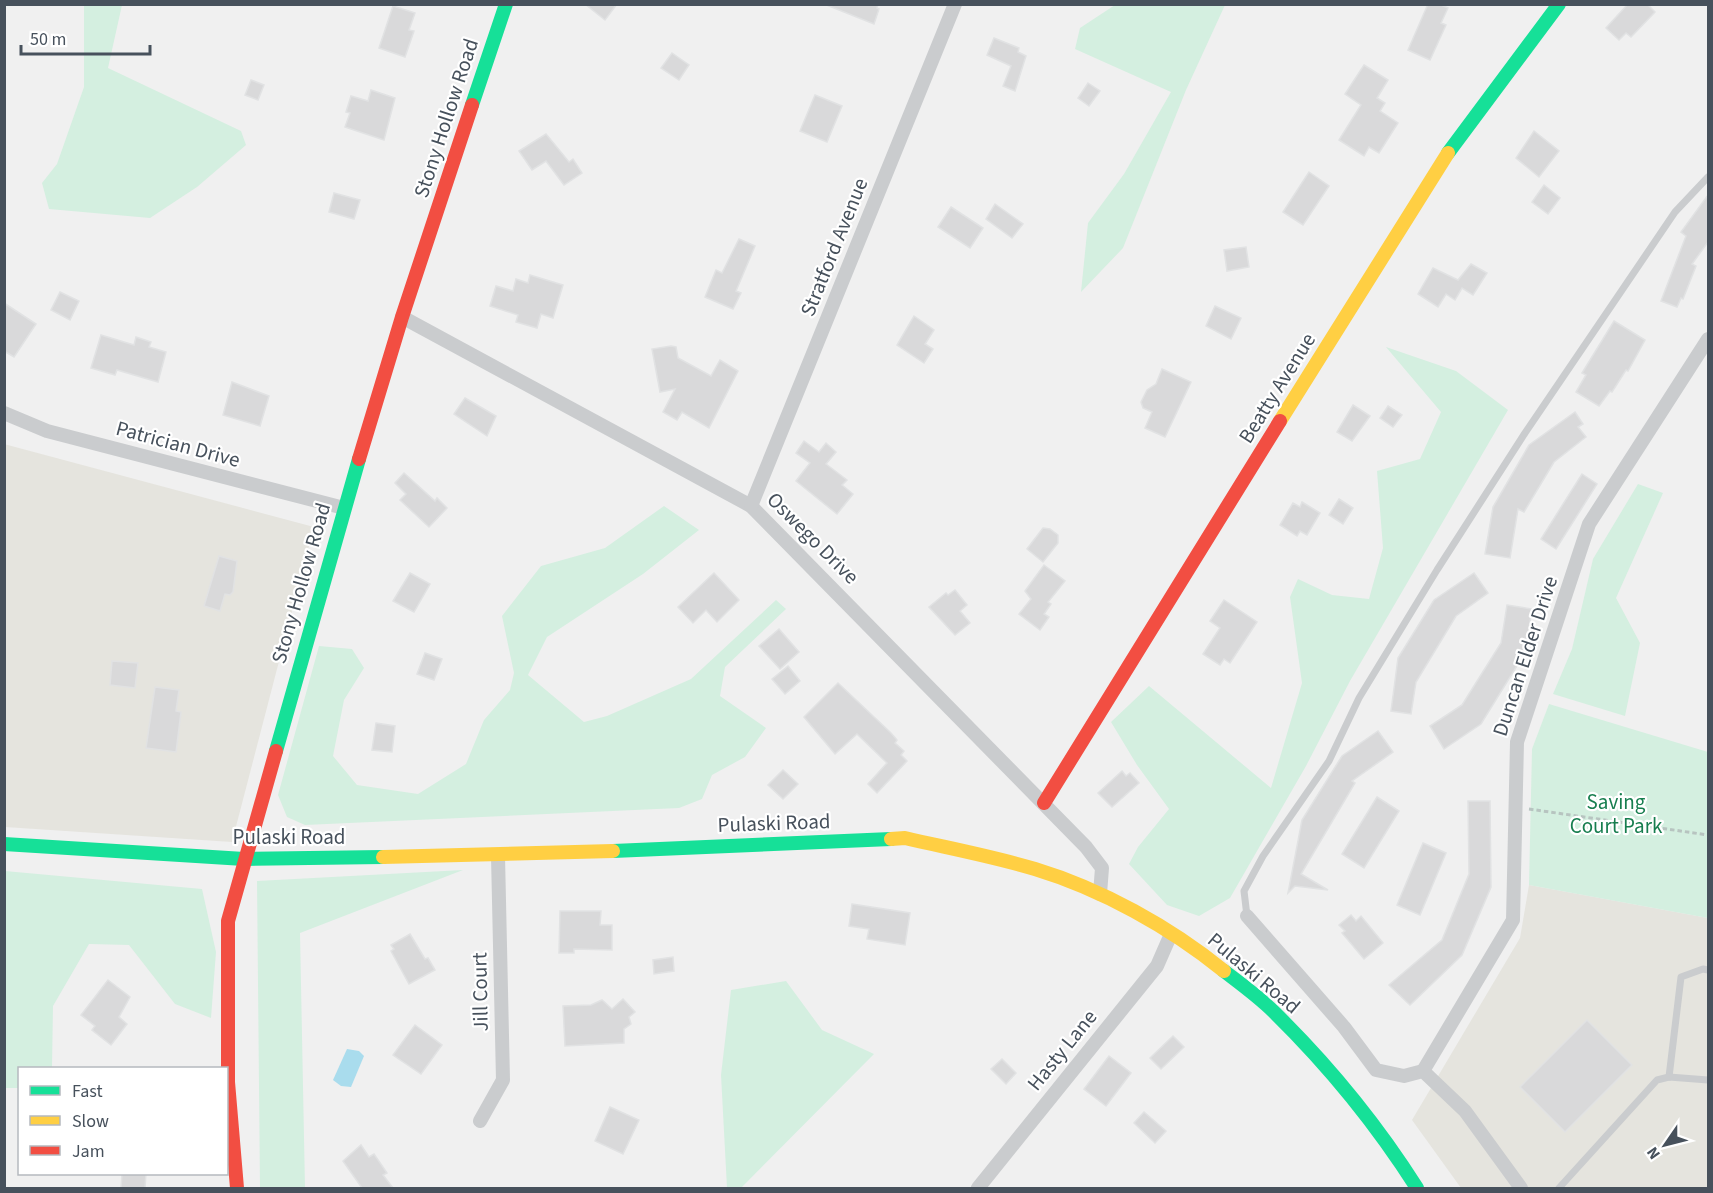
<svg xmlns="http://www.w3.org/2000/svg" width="1713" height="1193" font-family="'Source Sans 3',sans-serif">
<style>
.commercial{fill:#e5e4de}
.green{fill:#d4efe0}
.water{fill:#a9dced}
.building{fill:#d9d9da;stroke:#e1e2e3;stroke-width:1.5}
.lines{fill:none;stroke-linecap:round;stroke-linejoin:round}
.path{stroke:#b7c4c0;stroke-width:3;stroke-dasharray:4.5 3;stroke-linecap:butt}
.lane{stroke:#caccce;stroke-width:7}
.street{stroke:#caccce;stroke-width:14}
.fast{stroke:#16e098;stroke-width:14}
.slow{stroke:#ffcf43;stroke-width:14}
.jam{stroke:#f24e42;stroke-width:14}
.labels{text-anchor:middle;stroke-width:4.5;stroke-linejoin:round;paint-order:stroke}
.street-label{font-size:21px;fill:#47515c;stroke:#fff}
.park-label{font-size:21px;fill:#177e4f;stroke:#fff}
</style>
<rect width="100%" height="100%" fill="#f0f0f0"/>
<g class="commercial">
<polygon points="4,444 314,527 232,842 5,827"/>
<polygon points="1529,885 1708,918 1708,1188 1461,1188 1412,1120 1520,938"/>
</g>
<g class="green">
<polygon points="84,5 122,5 108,68 241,131 246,145 197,187 150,218 49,209 42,183 57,164 84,87"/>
<polygon points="1115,5 1225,5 1186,90 1123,248 1081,292 1088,223 1124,174 1171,92 1075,49 1080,28"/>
<polygon points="1386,347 1456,371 1508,410 1350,681 1306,766 1230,898 1199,916 1167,905 1129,864 1138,847 1169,809 1137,765 1111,722 1149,686 1271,788 1302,683 1290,597 1298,579 1332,595 1369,599 1383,548 1377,471 1420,459 1441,412"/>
<polygon points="1638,484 1663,493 1616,598 1640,643 1625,716 1553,694 1572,649 1593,559"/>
<polygon points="664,506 699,530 643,574 547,637 528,675 584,722 607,716 691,679 776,600 786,609 725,667 720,696 766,728 745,757 712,775 702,799 679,808 305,825 287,817 278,795 319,646 352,649 364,668 344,700 333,756 357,785 418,794 466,764 484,720 510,690 514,673 502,616 541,566 605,548"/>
<polygon points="1549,704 1708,752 1708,918 1529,885 1532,749"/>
<polygon points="463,870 300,933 305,1188 260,1188 257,881"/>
<polygon points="5,871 202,889 216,952 211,1018 175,1004 129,945 89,944 53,1006 52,1068 20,1068 19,1088 6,1088 5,1091"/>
<polygon points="786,981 822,1030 874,1054 741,1188 727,1188 721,1075 731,990"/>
</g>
<polygon class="water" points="347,1049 359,1051 364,1056 351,1087 341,1086 333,1080"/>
<g class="building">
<polygon points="585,4 617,4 605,20"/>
<polygon points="824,4 878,4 877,8 879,9 874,24"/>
<polygon points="1428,4 1439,4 1448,8 1441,23 1446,25 1430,60 1408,50"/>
<polygon points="1628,4 1647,4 1655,12 1631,37 1626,33 1619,40 1606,28"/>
<polygon points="393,6 415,13 409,30 414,31 405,57 379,48"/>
<polygon points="994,38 1019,48 1018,52 1026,56 1015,91 1003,86 1011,66 987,55"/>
<polygon points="672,53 689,65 679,80 661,68"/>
<polygon points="1364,65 1388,80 1377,98 1385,103 1380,111 1398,123 1379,153 1369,147 1364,156 1339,140 1361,105 1345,94"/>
<polygon points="251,80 264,85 258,100 245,95"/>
<polygon points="1088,83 1100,91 1089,106 1078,98"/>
<polygon points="371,90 395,98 384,140 345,127 350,113 346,112 351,96 368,101"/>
<polygon points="815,95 842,106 827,142 800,131"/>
<polygon points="1534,131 1559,151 1539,177 1516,158"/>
<polygon points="546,134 569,162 573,159 582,173 564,185 546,161 532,170 519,151"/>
<polygon points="1309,172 1329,186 1303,225 1283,212"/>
<polygon points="1544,185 1560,198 1548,214 1532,202"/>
<polygon points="334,193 360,200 354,219 329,212"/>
<polygon points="1708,195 1708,242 1692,264 1696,266 1683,299 1681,298 1677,307 1661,301 1686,236 1681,232"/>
<polygon points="995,204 1023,224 1012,238 986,219"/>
<polygon points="951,207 983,228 970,248 938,227"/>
<polygon points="739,239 755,246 736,291 741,293 733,309 705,297 716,270 722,273"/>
<polygon points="1246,247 1249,267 1227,271 1224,250"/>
<polygon points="1471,264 1487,273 1473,295 1462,288 1455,300 1446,294 1438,307 1418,294 1433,268 1458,280"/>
<polygon points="530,275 563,285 553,318 541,314 537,328 516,322 518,315 490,306 496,286 513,291 516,279 528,283"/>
<polygon points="60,292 79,301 70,320 51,310"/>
<polygon points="4,303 36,324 14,357 4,351"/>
<polygon points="1215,306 1241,318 1231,339 1206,326"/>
<polygon points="914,316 934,330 925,344 933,349 924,363 897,345"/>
<polygon points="1614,321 1645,340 1628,371 1626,370 1612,392 1610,391 1599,406 1576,392 1586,375 1582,373"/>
<polygon points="101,335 134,345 136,337 151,342 149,347 166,352 158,382 117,370 115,375 91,368"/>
<polygon points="671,346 676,347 678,358 711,376 720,360 738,371 709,428 682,412 677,420 663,412 675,389 660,392 652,349"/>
<polygon points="1162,369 1191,382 1165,437 1145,428 1152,412 1143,408 1141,402 1147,390 1156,384"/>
<polygon points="232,382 269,396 260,426 223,415"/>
<polygon points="465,398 496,416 487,436 454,414"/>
<polygon points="1353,405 1370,416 1352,441 1337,432"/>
<polygon points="1388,406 1402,415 1393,427 1380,418"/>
<polygon points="1575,412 1583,424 1578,427 1586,437 1554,462 1524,512 1518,509 1510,558 1485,554 1493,507 1529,445"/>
<polygon points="804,441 819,452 826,443 836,452 826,464 847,480 842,485 853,494 837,514 796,481 810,463 796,453"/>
<polygon points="404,473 435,501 437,498 447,508 429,527 400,500 406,494 395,483"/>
<polygon points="1582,474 1597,484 1556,549 1541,539"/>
<polygon points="1339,499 1353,508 1343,524 1329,515"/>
<polygon points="1302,502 1320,513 1307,535 1300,531 1297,536 1280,525 1293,503 1300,507"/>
<polygon points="1043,528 1050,529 1058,535 1058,543 1043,562 1027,549"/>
<polygon points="219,556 237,561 233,592 230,595 225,594 220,611 204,606"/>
<polygon points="1044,565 1065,581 1048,602 1051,604 1044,614 1049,617 1040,630 1019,614 1031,599 1025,591"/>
<polygon points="410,573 430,584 414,612 393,601"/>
<polygon points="714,573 739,600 717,622 706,610 693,623 678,607"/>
<polygon points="1474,573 1488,593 1456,616 1416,682 1411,714 1391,711 1398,658 1434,600"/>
<polygon points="955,590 967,605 960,611 970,623 955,635 929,607 946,593 948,595"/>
<polygon points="1224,600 1257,622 1230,663 1224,659 1220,665 1203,654 1220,628 1210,621"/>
<polygon points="1507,605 1532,609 1525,653 1481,724 1444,749 1430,726 1462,705 1501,643"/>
<polygon points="779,629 799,652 780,669 759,646"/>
<polygon points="425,653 442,659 434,680 417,674"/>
<polygon points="112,661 138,663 135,688 110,685"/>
<polygon points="788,666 800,681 785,694 772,679"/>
<polygon points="838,683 891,733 897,740 895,743 904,751 901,755 907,761 877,793 868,784 887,763 857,734 835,754 804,717"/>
<polygon points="155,687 179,690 176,711 181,712 176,752 146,748"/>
<polygon points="376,723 395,726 392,752 372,750"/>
<polygon points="1378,731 1393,752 1352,781 1355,783 1301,874 1328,890 1295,886 1288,893 1302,820 1342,756"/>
<polygon points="783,770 798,784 783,799 768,785"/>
<polygon points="1122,771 1126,776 1130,773 1139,783 1112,807 1098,793"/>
<polygon points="1377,797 1399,811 1364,868 1342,854"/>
<polygon points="1468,801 1490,801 1491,887 1462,955 1410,1005 1389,985 1442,940 1469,874"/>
<polygon points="1423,843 1446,853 1420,915 1397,905"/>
<polygon points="852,904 910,913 905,945 867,939 869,929 849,926"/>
<polygon points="560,911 601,911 600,925 612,925 612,950 574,949 574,953 559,953"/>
<polygon points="1351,915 1356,921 1361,916 1383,943 1364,959 1342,933 1345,931 1339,925"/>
<polygon points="410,934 425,959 428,958 435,970 409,984 391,951 394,949 391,945"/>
<polygon points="673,957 674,971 654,974 653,960"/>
<polygon points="108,980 130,997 119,1017 127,1024 111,1045 92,1030 95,1026 81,1015"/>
<polygon points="623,999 635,1012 629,1017 631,1024 624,1029 624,1043 565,1046 563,1006 591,1005 602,1000 612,1009"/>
<polygon points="1587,1020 1632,1065 1565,1132 1520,1087"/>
<polygon points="415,1025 442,1045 421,1074 393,1055"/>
<polygon points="1173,1036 1184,1047 1161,1069 1150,1058"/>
<polygon points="1109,1056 1131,1073 1106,1106 1084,1089"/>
<polygon points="1002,1059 1016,1073 1006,1084 991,1069"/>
<polygon points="610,1107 639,1120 623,1154 595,1141"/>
<polygon points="1144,1112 1166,1131 1155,1143 1134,1123"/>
<polygon points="361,1145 369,1157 374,1154 387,1173 383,1175 393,1188 362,1188 343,1161"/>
<polygon points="122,1173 146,1173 145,1188 121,1188"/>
</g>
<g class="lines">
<polyline class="path" points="1529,809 1708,835"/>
<g class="lane">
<polyline points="1247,916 1244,891 1263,856 1329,761 1359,698 1437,570 1525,433 1675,212 1708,177"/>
<polyline points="1669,1077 1681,977 1703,969 1708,970"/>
<polyline points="1559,1188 1657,1080 1669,1077 1708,1080"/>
</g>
<g class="street">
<polyline points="402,317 751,506 1086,847 1102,868 1100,894"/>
<polyline points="4,413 47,431 344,508"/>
<polyline points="751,506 955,4"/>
<polyline points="1247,916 1344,1027 1376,1070 1404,1076 1423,1071 1465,1111 1521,1188"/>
<polyline points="1423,1071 1513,920 1517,742 1589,524 1708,339"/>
<polyline points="480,1121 503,1080 498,856"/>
<polyline points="978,1188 1157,966 1171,934"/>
</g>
<g class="fast">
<polyline points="472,105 506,4"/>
<polyline points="1448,153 1559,4"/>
<polyline points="276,751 359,459"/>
<polyline points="4,844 244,859 383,857"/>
<polyline points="613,851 891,839"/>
<path d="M1224,971C1241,984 1259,997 1274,1012C1327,1064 1377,1125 1417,1188"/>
</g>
<g class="slow">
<polyline points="1280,421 1448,153"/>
<path d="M891,839L905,838C948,848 992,856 1035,869C1101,889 1170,927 1224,971"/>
<polyline points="383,857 613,851"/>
</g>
<g class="jam">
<polyline points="359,459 402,317 472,105"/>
<polyline points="1044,803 1280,421"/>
<polyline points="237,1188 228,1082 228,921 276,751"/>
</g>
</g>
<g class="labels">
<g class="street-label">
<text transform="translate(446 118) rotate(-72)" y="7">Stony Hollow Road</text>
<text transform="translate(834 247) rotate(-68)" y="7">Stratford Avenue</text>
<text transform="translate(1277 388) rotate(-58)" y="7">Beatty Avenue</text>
<text transform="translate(178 444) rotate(15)" y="7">Patrician Drive</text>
<text transform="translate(813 538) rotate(45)" y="7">Oswego Drive</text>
<text transform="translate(301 583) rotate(-74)" y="7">Stony Hollow Road</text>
<text transform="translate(1525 656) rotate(-72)" y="7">Duncan Elder Drive</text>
<text transform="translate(774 823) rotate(-2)" y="7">Pulaski Road</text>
<text x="289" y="844">Pulaski Road</text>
<text transform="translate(1254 973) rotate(40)" y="7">Pulaski Road</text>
<text transform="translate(480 992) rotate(-91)" y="7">Jill Court</text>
<text transform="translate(1062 1050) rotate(-51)" y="7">Hasty Lane</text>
</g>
<g class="park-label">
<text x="1616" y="809">Saving<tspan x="1616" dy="24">Court Park</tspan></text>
</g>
</g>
<rect width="1713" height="1193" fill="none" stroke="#47515c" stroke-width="12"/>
<rect x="18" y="1067" width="210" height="108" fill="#ffffff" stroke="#b5b9be" stroke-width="1.5"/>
<rect x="30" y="1086" width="30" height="9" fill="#16e098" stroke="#b5b9be" stroke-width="1.5"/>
<text x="72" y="1097" font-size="18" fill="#47515c">Fast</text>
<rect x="30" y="1116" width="30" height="9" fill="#ffcf43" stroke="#b5b9be" stroke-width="1.5"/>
<text x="72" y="1127" font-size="18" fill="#47515c">Slow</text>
<rect x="30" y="1146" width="30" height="9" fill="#f24e42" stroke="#b5b9be" stroke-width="1.5"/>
<text x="72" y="1157" font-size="18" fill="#47515c">Jam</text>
<g transform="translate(1665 1145) rotate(235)" stroke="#ffffff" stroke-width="4.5" paint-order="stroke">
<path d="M0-4.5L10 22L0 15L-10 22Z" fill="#47515c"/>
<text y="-9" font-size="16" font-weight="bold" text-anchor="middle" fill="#47515c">N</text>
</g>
<path d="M21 45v9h129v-9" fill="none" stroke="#47515c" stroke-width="3"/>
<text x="30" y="45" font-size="18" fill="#47515c" stroke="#ffffff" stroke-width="4.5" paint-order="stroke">50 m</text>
</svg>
